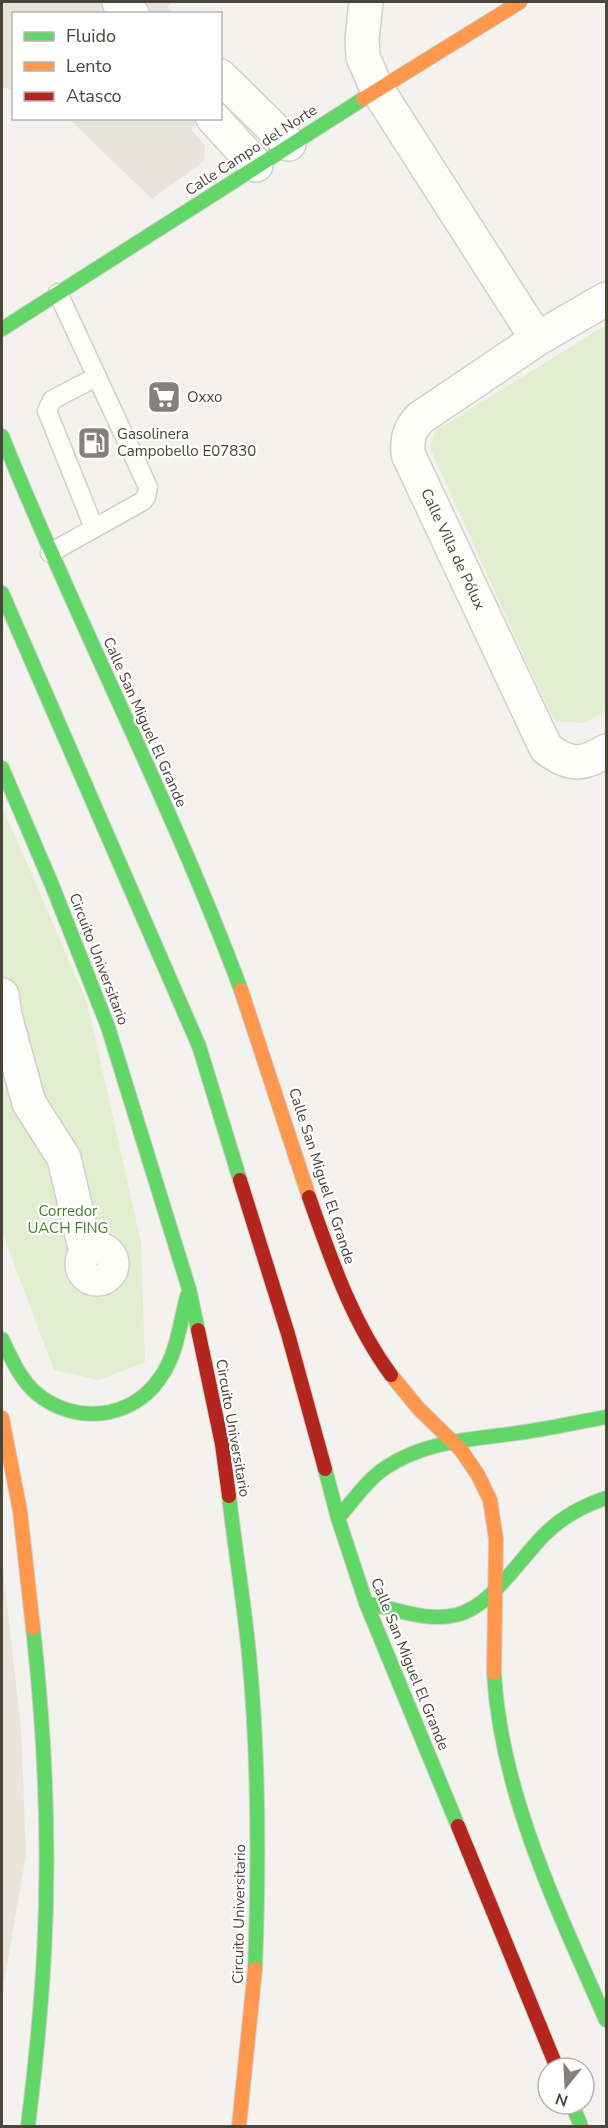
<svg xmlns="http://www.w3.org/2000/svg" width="608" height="2128" font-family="'Nunito Sans',sans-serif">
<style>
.residential{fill:#e7e4dc}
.education{fill:#eae5da}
.green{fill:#e1eecf}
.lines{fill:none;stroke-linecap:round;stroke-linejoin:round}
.lane-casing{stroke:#d2d0cb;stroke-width:21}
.street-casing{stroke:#d2d0cb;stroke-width:36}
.fast-casing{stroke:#d3cfc5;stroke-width:16}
.slow-casing{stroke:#d3cfc5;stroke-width:16}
.jam-casing{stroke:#d3cfc5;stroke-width:16}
.lane{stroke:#fdfdfc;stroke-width:18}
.street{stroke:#fdfdfc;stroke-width:33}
.fast{stroke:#63d668;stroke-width:14}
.slow{stroke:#ff974d;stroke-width:14}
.jam{stroke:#b3261e;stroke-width:14}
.labels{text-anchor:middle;stroke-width:4.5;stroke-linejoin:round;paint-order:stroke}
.street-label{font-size:15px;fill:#4b4439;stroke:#fff}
.poi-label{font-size:15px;fill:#4b4439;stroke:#fff;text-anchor:start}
.park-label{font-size:15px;fill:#4a7f2a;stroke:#fff}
</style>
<rect width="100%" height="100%" fill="#f4f2ee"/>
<g class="residential">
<polygon points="2,2 171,2 167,7 174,13 14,14 13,90 2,87"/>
<polygon points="69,119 202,119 191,129 205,146 204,161 152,199"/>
</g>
<polygon class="education" points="2,1560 21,1729 26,1855 2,1995"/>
<g class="green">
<polygon points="606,325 606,710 585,723 555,721 538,687 430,448 435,431"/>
<polygon points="2,806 87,1002 141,1242 145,1362 99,1380 54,1370 2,1232"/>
</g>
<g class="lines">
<defs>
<g id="lane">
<polyline points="94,528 47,411 52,400 96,377"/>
<polyline points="50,553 143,501 146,497 148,487 58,293"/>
</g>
<g id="street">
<polyline points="119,2 132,14"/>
<polyline points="366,2 362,39 363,57 377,89 537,339"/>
<polyline points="220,76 289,144"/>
<polyline points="213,118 256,165"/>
<path d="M606,299L537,339L420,418C409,430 407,438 408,454L546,748C569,766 582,766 606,751"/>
<polyline points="2,995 5,1016 29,1103 64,1158 86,1252"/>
<circle cx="97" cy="1264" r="15"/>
</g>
<g id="fast">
<polyline points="2,329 363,99"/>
<path d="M2,436C77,623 171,802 241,990"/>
<polyline points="2,593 199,1046 240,1180"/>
<polyline points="2,768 52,885 108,1027 189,1289 198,1330"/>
<path d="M2,1339C11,1358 20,1379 36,1393C74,1425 132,1420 160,1378C177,1355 180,1323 187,1296"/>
<polyline points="325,1469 338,1518 366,1603 458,1826"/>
<path d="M229,1496C235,1549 244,1602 249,1655C259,1759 259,1865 255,1969"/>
<path d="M338,1518C353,1501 366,1481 385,1468C426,1440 477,1439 525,1432C552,1428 579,1422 606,1417"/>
<path d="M366,1603C395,1609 427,1622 456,1615C491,1607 519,1560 544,1535C561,1518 582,1506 606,1498"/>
<path d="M494,1673C501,1795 558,1910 606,2020"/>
<polyline points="572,2104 581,2126"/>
<path d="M28,2126C35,2069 41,2012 44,1954C50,1846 45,1736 33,1628"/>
</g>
<g id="slow">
<polyline points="363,99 520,2"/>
<polyline points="241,990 309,1197"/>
<polyline points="391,1375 419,1409 461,1450 478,1475 490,1500 496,1539 494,1673"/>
<polyline points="2,1418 20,1511 33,1628"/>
<polyline points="239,2126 255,1969"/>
</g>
<g id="jam">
<polyline points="240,1180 288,1334 325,1469"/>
<path d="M309,1197C331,1259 352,1322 391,1375"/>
<polyline points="198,1330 222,1444 229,1496"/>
<polyline points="458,1826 557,2068"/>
</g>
</defs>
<use href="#lane" class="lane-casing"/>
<use href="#street" class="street-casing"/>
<use href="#fast" class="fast-casing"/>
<use href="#slow" class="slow-casing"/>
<use href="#jam" class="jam-casing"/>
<use href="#lane" class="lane"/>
<use href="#street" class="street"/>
<use href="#fast" class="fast"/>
<use href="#slow" class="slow"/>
<use href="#jam" class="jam"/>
</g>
<defs>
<symbol id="supermarket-square" viewBox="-11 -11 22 22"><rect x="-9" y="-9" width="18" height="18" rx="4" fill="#868178" stroke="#fff"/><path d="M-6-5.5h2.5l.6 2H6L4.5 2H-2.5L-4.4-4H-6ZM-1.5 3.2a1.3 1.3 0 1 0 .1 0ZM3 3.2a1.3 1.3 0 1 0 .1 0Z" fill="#fff"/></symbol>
<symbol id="fuel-square" viewBox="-11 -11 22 22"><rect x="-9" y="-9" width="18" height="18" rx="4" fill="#868178" stroke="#fff"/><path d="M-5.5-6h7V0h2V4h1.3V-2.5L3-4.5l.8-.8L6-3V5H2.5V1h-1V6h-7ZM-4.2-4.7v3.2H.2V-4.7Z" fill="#fff"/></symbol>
</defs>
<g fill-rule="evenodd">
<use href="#supermarket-square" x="145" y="378" width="38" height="38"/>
<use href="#fuel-square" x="75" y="424" width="38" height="38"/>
</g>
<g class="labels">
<g class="street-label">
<text transform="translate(251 150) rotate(-33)" y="5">Calle Campo del Norte</text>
<text transform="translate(453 549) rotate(65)" y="5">Calle Villa de Pólux</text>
<text transform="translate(145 722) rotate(66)" y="5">Calle San Miguel El Grande</text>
<text transform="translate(99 959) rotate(69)" y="5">Circuito Universitario</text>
<text transform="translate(322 1176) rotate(72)" y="5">Calle San Miguel El Grande</text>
<text transform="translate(233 1428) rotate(80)" y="5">Circuito Universitario</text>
<text transform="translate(410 1664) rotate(68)" y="5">Calle San Miguel El Grande</text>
<text transform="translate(239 1914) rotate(-89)" y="5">Circuito Universitario</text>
</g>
<g class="poi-label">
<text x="187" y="402">Oxxo</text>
<text x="117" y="439">Gasolinera<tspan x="117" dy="17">Campobello E07830</tspan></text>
</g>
<g class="park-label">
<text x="68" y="1216">Corredor<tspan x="68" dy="17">UACH FING</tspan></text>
</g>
</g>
<rect width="608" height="2128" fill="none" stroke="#4b4439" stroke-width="6"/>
<rect x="12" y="12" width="210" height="108" fill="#ffffff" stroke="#b7b4b0" stroke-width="1.5"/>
<rect x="24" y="32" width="30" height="9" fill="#63d668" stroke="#b7b4b0" stroke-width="1.5"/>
<text x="66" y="42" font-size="18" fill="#4b4439">Fluido</text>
<rect x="24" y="62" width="30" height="9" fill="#ff974d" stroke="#b7b4b0" stroke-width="1.5"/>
<text x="66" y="72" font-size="18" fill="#4b4439">Lento</text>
<rect x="24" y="92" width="30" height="9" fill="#b3261e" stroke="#b7b4b0" stroke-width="1.5"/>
<text x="66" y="102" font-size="18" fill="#4b4439">Atasco</text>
<g transform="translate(566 2086) rotate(198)"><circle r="28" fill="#ffffff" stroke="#b7b4b0" stroke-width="1.5"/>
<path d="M0-4.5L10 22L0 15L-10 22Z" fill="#868178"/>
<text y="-9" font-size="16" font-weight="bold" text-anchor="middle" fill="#4b4439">N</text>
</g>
</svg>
